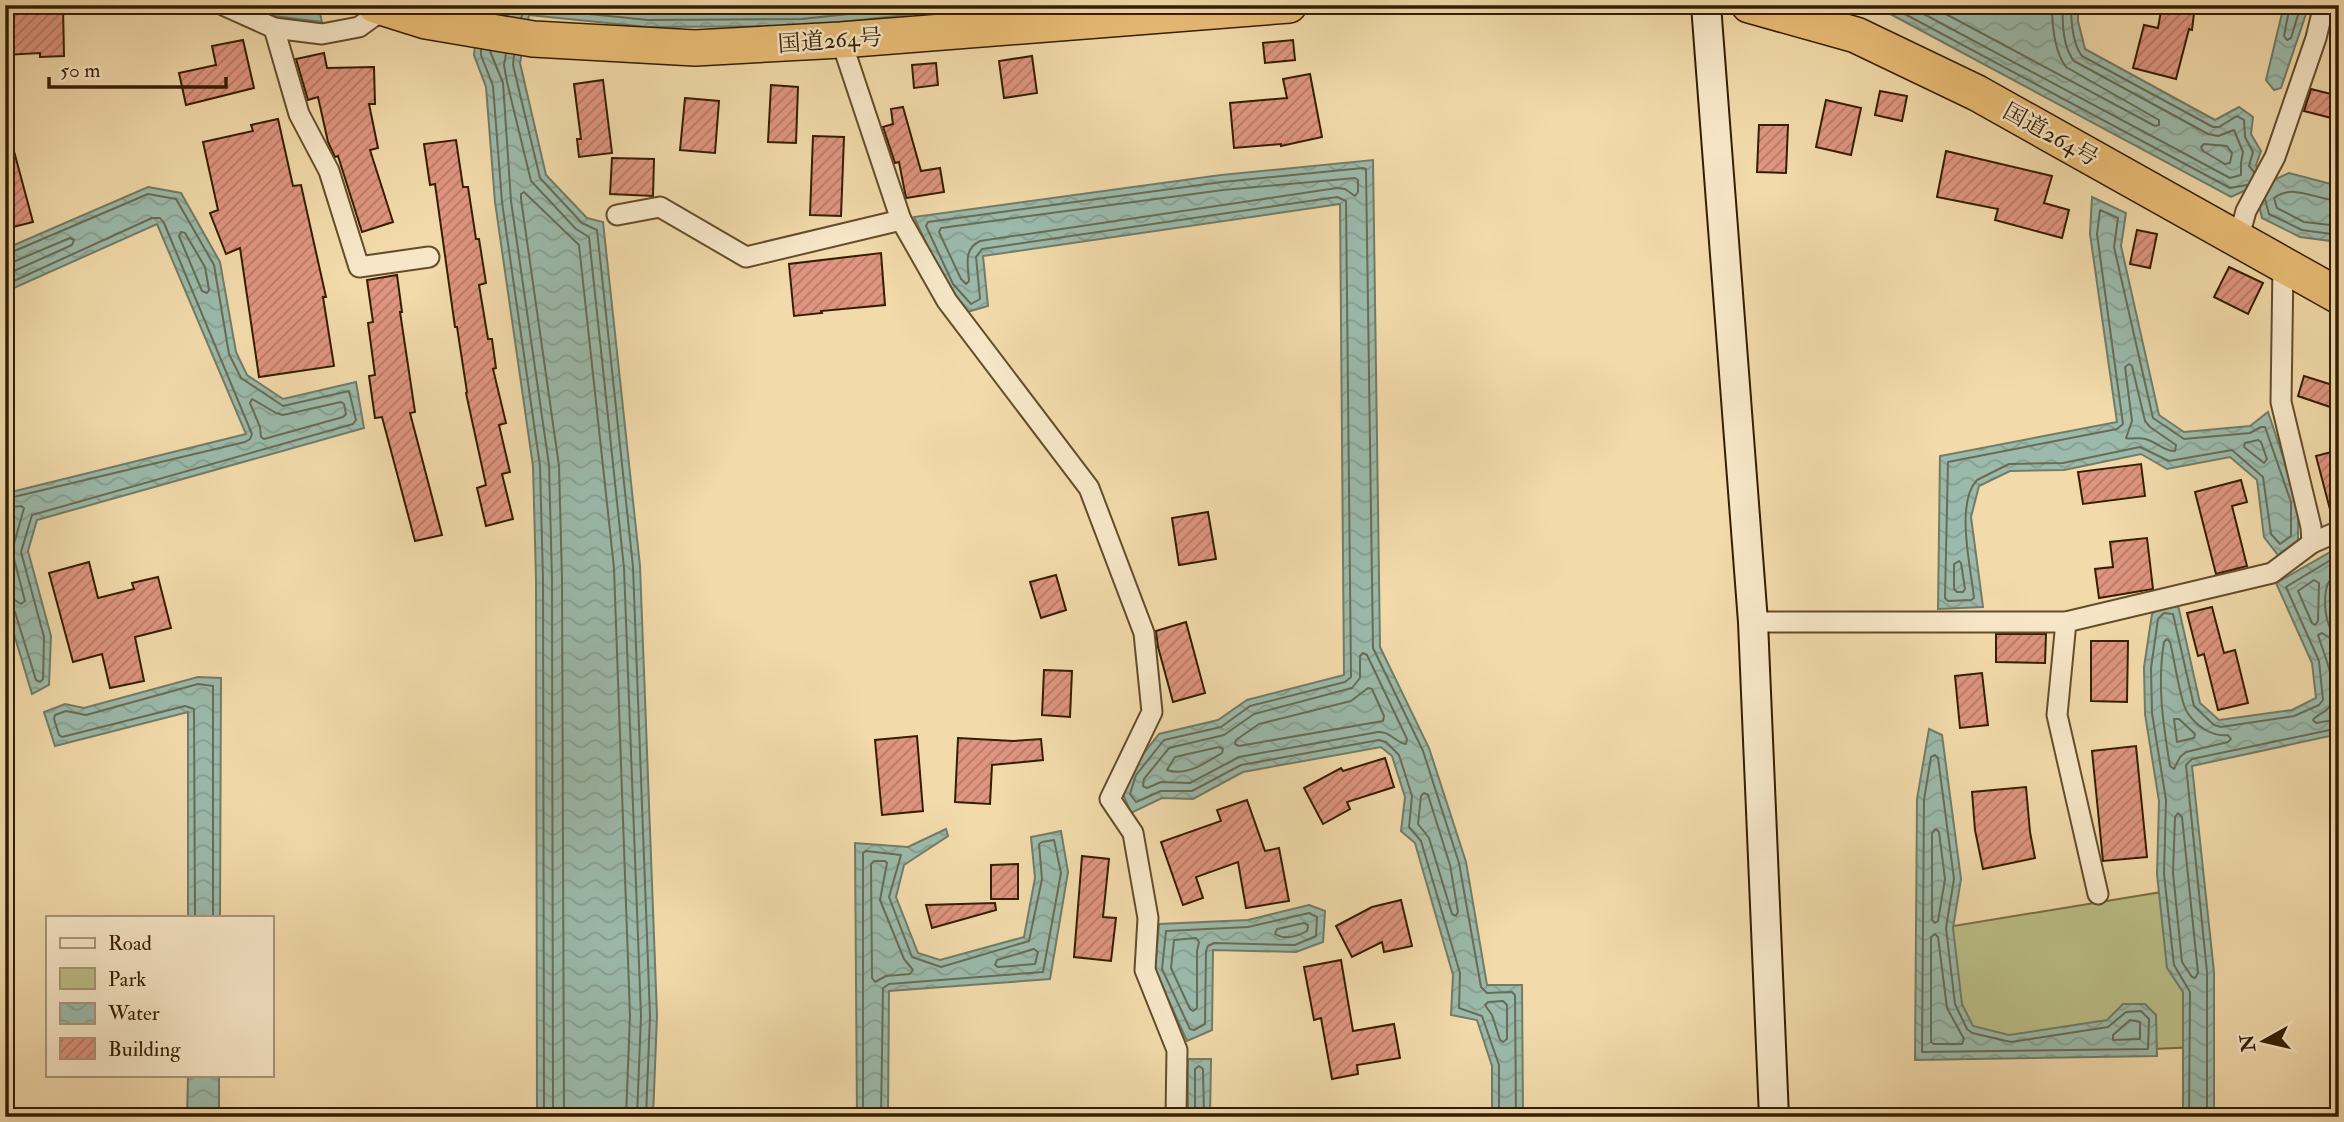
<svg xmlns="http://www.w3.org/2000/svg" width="2344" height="1122" font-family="'IM FELL Double Pica','Noto Serif JP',serif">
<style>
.green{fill:#bbbf88;stroke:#786e44;stroke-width:2}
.water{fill:url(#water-waves);stroke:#727c67;stroke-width:2}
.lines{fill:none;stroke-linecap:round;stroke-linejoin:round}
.shore{stroke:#686c56;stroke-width:2}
.building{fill:url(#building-hatch);stroke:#351e00;stroke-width:2}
.street-casing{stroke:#644d2a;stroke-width:23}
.secondary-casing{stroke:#351e00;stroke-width:32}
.highway-casing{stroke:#351e00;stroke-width:38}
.street{stroke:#f7e7c8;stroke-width:19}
.secondary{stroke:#f7e7c8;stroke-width:28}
.highway{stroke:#e9bd75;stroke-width:35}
.labels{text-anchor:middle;stroke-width:5;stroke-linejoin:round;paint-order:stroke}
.street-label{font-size:23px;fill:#351e00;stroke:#f7e7c8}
</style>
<defs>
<pattern id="water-waves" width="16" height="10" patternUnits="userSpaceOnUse" patternTransform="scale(1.75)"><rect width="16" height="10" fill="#9bbaab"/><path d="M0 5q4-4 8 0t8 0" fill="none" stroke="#869f91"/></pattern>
<pattern id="building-hatch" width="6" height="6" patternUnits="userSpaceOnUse" patternTransform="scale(1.75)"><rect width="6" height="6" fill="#df957f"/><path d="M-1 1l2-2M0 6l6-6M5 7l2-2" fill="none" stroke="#b67966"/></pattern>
</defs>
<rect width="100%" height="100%" fill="#f2daaa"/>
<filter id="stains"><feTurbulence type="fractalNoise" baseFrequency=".00286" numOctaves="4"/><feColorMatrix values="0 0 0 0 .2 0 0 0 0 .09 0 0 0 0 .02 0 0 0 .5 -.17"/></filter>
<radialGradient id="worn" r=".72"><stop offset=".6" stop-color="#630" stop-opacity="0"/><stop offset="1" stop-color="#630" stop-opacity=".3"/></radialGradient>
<polygon class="green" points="2186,888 2201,1047 1923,1058 1923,931"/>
<g class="water">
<polygon points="249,5 318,5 322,22 274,16"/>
<polygon points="450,5 969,5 962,9 803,26 647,27 529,15 520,63 546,175 587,218 603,222 640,566 657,1016 653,1117 537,1117 536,579 533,466 495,202 486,87 474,55 479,8"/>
<polygon points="1868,5 2078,5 2078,21 2085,49 2215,120 2239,107 2253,117 2251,134 2261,151 2256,165 2276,179 2289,173 2339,186 2339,242 2300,237 2262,218 2258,201 2244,191 2231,197 1881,9"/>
<polygon points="2284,5 2309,5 2281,88 2274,90 2266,80"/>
<polygon points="1373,160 1380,647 1429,748 1466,862 1487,985 1522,985 1523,1117 1492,1117 1492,1066 1477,1020 1451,1015 1453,975 1415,843 1401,831 1405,797 1392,756 1381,747 1243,772 1193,799 1162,798 1131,813 1123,794 1129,772 1159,734 1218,720 1247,700 1344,675 1340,204 983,256 988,306 967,312 947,288 914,217 1221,175"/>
<polygon points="148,187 181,193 220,262 236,352 247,375 283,399 356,382 364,428 37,520 28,551 51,636 49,685 32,694 5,604 7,493 246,434 157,224 5,292 5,249"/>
<polygon points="2092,197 2126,213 2121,246 2159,415 2184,432 2250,426 2268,412 2298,501 2298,540 2278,555 2264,537 2257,480 2230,457 2167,469 2141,454 2064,470 2010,471 1979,486 1971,517 1983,607 1938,609 1940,456 2117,422 2090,234"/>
<polygon points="2339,547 2339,581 2335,583 2332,614 2339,633 2339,734 2192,766 2214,972 2214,1117 2183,1117 2183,992 2167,968 2157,874 2159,801 2145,714 2144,667 2152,614 2161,606 2178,605 2200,703 2219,720 2292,710 2316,698 2312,663 2276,583"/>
<polygon points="198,677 221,678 220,917 188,917 188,712 55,746 44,712 65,704 84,708"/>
<polygon points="1929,729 1942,735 1961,879 1953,928 1962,1004 1973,1026 2009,1035 2107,1020 2123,1004 2145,1004 2156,1015 2157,1056 1915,1060 1917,799"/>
<polygon points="946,829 948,836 904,865 896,897 918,953 940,960 1024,937 1035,878 1031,837 1061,831 1068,872 1050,979 889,991 888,1117 857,1117 855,843 908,847"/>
<polygon points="1309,905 1325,911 1323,942 1296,952 1213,950 1212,1030 1187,1041 1155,970 1159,924 1248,920"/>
<polygon points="1188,1059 1211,1059 1210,1117 1188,1117"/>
<polygon points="188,1075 219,1075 219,1117 187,1117"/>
</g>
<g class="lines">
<g class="shore">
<path d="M592,5C676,14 762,14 846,5"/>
<polyline points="1888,5 2230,188 2247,185"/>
<path d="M1907,5L2230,178L2241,175V163L2243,152L2234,130L2218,136L2208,134L2074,61C2063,47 2062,23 2063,5"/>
<path d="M1929,5L2155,126L2159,125V120L2066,67C2054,51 2052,25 2052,5"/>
<path d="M2071,5C2071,21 2072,43 2082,56L2213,127H2219L2237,116L2244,120L2245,137L2253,152L2249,166L2254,172"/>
<polyline points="2290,5 2284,36 2287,40 2291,38 2301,5"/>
<polyline points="521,18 524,11 530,8 648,20 802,19 931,5"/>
<polyline points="481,50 481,55 493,86 502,202 540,466 543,579 544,1117"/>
<polyline points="490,51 503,83 511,201 549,465 552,579 553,1117"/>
<polyline points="506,54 504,65 507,82 531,181 576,229 589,237 624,568 641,1016 637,1117"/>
<polyline points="514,55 513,65 540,178 582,223 597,230 633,567 650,1016 646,1117"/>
<polygon points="2204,144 2227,146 2232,153 2230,163 2225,164 2203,151 2201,147"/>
<path d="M1355,178L1358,180V192L1355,196L1345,189L1337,188L980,241C963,249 968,265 969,281L966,284L961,279L939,232L941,228L963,225L1223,190Z"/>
<polyline points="2265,199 2269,214 2302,230 2339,235"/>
<path d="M2339,201C2317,200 2293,183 2274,198L2277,208L2304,222L2339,226"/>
<path d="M2100,210L2118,218L2114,247L2153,418L2184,439L2250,433L2261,427H2265L2291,502V536L2280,544L2271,534L2263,477L2232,450L2169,461L2140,447L2063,463L2009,464L1977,480C1955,503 1971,568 1974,598L1971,600L1948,601L1945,598L1948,462L2117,429L2123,424L2097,234Z"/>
<polygon points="181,232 185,233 205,267 209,290 207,293 202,291 179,236"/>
<polyline points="5,255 148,194 176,199 214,265 229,354 241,378 283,406 349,391 356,420 353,424 32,515 21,552 44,637 43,679 40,682 36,680 15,612 11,608 5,607"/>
<polyline points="5,264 13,262 70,238 74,240 72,245 5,275"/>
<polyline points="5,285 152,218 160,218 164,223 252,434 250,439 245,442 5,499"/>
<path d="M2129,364L2132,366L2145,421L2150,427L2176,445L2175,451C2165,452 2158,443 2148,440C2141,436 2133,440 2126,438L2132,421L2125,367Z"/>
<polygon points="252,399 276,413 283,415 341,402 344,404 346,414 343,417 264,439 261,437 260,427 250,403"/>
<polygon points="2258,440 2261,442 2267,459 2264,463 2244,447 2245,443"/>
<polyline points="5,508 21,506 24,508 12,551 25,601 21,604 13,599 5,598"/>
<polygon points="1959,561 1961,563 1965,589 1963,592 1957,592 1954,589 1954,564"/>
<path d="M2339,575C2320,578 2324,614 2330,628L2339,631"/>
<polygon points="2314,580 2319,583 2318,621 2315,625 2312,623 2298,591"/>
<path d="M2167,639L2170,642C2174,657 2180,701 2187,712C2196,726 2212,737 2228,735L2231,739L2228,742L2186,752L2180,757L2174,769L2170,766C2163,724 2157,684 2164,642Z"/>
<path d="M2339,640L2330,638L2322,633L2318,635C2323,652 2340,689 2330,706C2326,713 2317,714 2313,720L2316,723L2339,719"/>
<path d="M1363,653L1367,655L1407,739L1406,744C1396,743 1390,731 1378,732L1239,757L1190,783L1161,782L1147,788L1143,786L1144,779L1169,748L1224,735L1254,714L1352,688L1360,678V656Z"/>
<polygon points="1368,688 1372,689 1384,716 1383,721 1239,746 1235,744 1236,740 1259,724 1351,701"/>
<polygon points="2174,719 2179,719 2195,734 2194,738 2177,742"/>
<path d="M1219,747L1223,749L1222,753C1205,763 1186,777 1167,770L1175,757Z"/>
<polygon points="1935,755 1938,758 1954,879 1946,928 1955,1004 1967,1029 1972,1033 2011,1042 2108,1027 2126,1012 2141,1011 2149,1019 2148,1049 1922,1052 1924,800 1931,757"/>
<polygon points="1424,793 1428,795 1450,865 1458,912 1456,916 1452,914 1429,838 1418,824 1421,796"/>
<polygon points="2178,813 2182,817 2198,973 2195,978 2192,977 2182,962 2173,873 2175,817"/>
<polygon points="1936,829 1939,832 1945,879 1938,921 1935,923 1932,920 1932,833"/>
<polygon points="874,861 885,861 887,863 880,900 904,959 913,970 910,974 886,976 875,982 872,978 871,864"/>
<polygon points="1309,913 1317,917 1316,936 1295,945 1214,943 1208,946 1206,951 1205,1024 1194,1030 1190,1029 1162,969 1166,931 1248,927"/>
<polyline points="195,917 194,709 185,706 62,737 59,735 54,719 55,715 66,711 86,715 198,684 213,686 213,917"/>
<path d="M1304,923L1308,925L1307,931C1298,936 1285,940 1275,934L1277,929Z"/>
<polygon points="1935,934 1938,937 1947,1008 1964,1039 1962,1044 1934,1044 1931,1042 1931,937"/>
<polygon points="1196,938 1199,942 1197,951 1197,1008 1193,1011 1190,1009 1171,968 1174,940"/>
<polygon points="1034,949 1038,952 1035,964 998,967 995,965 997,960"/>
<polygon points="1503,1001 1507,1005 1507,1039 1503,1042 1500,1040 1492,1015 1485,1005 1488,1002"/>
<polygon points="2130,1020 2140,1022 2140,1039 2113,1040 2113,1035"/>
<polyline points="564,1117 562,579 559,466 521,199 521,194 524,192 579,245 614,568 630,1016 626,1117"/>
<polyline points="863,1117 863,853 866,851 901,855 889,897 912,957 941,967 1029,941 1042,879 1039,844 1042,842 1054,840 1061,873 1043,972 889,984 883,988 881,1117"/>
<polyline points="1195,1117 1195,1069 1199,1066 1203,1069 1204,1117"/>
<polyline points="1499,1117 1499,1065 1482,1016 1459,1008 1460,973 1421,841 1409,827 1412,796 1399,755 1386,742 1379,740 1241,765 1192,791 1161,791 1136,802 1130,794 1136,775 1164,740 1221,727 1250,706 1345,682 1351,677 1346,201 1337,197 982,249 976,257 980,299 971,304 953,284 926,226 928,222 1222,182 1363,168 1366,169 1373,648 1423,751 1459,863 1481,987 1487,993 1512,992 1515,995 1516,1117"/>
<polyline points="2189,1117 2190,992 2174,965 2164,874 2166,800 2152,713 2151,668 2158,619 2164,613 2173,614 2194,706 2214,725 2221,727 2294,716 2319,705 2323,700 2319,661 2286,587 2339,555"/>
<polyline points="2207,1117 2207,972 2186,765 2192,759 2339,728"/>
</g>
</g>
<g class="building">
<polygon points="5,5 63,5 64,56 40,57 40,53 5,55"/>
<polygon points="2162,5 2195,5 2192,30 2189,29 2176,79 2133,68 2144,25 2158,28"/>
<polygon points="243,40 254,88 186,105 179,73 216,65 212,46"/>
<polygon points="1293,40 1295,60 1265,63 1263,43"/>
<polygon points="324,53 327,68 374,67 375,104 369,104 378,148 370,150 393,222 362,232 338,156 335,157 328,142 318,97 308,100 296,59"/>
<polygon points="1032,56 1037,93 1004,98 999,61"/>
<polygon points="936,63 938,85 914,88 912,65"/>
<polygon points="1310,74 1322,137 1281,146 1281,144 1234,148 1230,103 1287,98 1283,79"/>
<polygon points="603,80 612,153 579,157 577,139 581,139 574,84"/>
<polygon points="771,85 798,87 796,143 768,142"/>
<polygon points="2311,89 2339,96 2339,120 2304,111"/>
<polygon points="1880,91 1907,96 1902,121 1875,115"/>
<polygon points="685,98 719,101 715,153 680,150"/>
<polygon points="1826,100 1861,108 1851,155 1816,147"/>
<polygon points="903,107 921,171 940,168 944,192 906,198 899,162 895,163 883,127 893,124 891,109"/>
<polygon points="278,119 293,186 301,185 326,297 323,297 334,366 259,377 240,248 226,254 210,213 218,210 203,142 253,131 251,125"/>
<polygon points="1759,125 1788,125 1786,173 1757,172"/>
<polygon points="813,136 844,137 841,216 810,215"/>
<polygon points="11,140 33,222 5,229 5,141"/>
<polygon points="456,140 463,187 468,187 476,239 479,239 486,283 479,285 488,339 492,339 496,368 493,369 506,423 499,425 510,472 502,474 513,519 486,526 477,488 486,485 466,393 467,392 457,327 455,327 435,184 430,185 424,144"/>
<polygon points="1946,151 2052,176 2044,203 2069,210 2062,238 1995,220 1998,209 1937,197"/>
<polygon points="612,158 654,159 653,196 610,194"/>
<polygon points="2137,230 2157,234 2150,268 2130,264"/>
<polygon points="881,253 885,305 821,311 822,313 794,316 789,264"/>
<polygon points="2229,267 2263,283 2248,314 2214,297"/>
<polygon points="397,275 402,312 400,312 415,412 410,413 442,535 415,541 382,417 375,418 369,376 375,375 368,323 373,322 367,280"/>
<polygon points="2304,376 2339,387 2339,410 2298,396"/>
<polygon points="2339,450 2339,516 2332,517 2316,456"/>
<polygon points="2141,464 2145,496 2083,504 2078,472"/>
<polygon points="2241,480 2247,502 2232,506 2247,566 2216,574 2195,492"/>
<polygon points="1208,512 1216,559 1179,565 1172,518"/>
<polygon points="2147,538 2153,589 2099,598 2095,569 2113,567 2110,542"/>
<polygon points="89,562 98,598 134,589 132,583 158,577 171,628 135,637 144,681 110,688 102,654 73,662 49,573"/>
<polygon points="1056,575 1066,610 1041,618 1030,582"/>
<polygon points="2212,607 2224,653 2235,650 2248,703 2218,710 2204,654 2198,656 2187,613"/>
<polygon points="1186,622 1205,693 1173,702 1158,647 1156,631"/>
<polygon points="1996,634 2046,634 2045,663 1996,662"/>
<polygon points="2091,641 2128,641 2127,702 2091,701"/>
<polygon points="1044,670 1072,671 1070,717 1042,715"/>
<polygon points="1982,673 1988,725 1960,728 1955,676"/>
<polygon points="917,736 923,811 882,815 875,740"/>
<polygon points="958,738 1013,741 1041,739 1043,760 992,765 990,804 955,802"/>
<polygon points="2136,746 2147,857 2103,861 2092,751"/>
<polygon points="1385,758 1394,787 1347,802 1350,809 1323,824 1304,788 1341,768 1343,771"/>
<polygon points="2026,787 2030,832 2035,858 1983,869 1975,830 1972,792"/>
<polygon points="1247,800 1265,851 1279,848 1289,901 1246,908 1238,862 1196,877 1203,898 1183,905 1161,842 1221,821 1217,810"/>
<polygon points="1082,856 1109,859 1103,917 1116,918 1111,961 1074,957"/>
<polygon points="1018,864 1018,899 991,899 991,865"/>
<polygon points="1401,900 1412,946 1384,952 1382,942 1352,957 1336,926 1372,907"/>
<polygon points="995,903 996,910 932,928 926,905"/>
<polygon points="1341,960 1353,1031 1394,1024 1400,1058 1357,1065 1358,1074 1332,1079 1321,1018 1314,1020 1304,967"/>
</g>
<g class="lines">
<defs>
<g id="street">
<polyline points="223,5 274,28 322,34 359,27 384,9"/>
<polyline points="274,28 299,114 329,171 359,267 429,257"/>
<polyline points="841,40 901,220 947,301 1089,488 1144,633 1152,712 1110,799 1133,833 1148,918 1145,970 1177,1050 1176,1117"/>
<polyline points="617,215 660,207 746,257 901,220"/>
<polyline points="2238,240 2246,211 2275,157 2316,38 2324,5"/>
<polyline points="2283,265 2281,402 2311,527 2312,543"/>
<polyline points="1753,622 2066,622 2272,573 2312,543 2339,531"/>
<polyline points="2066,622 2057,715 2098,894"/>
</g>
<polyline id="secondary" points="1706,5 1753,622 1774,1117"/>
<g id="highway">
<polyline points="375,5 426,21 533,39 695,48 841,40 1289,5"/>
<polyline points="1749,5 1856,35 1977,93 2339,296"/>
</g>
</defs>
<use href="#street" class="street-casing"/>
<use href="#secondary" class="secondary-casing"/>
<use href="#highway" class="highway-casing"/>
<use href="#street" class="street"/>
<use href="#secondary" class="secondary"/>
<use href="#highway" class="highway"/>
</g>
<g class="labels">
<g class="street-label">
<text transform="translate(830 40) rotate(-4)" y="8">国道264号</text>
<text transform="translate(2051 134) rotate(29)" y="8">国道264号</text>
</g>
</g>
<rect width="2344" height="1122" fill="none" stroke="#f2daaa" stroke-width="28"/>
<rect x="7" y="7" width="2330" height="1108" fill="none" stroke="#351e00" stroke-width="3.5"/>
<rect x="14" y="14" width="2316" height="1094" fill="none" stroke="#351e00" stroke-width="2"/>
<rect x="46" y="916" width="228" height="161" fill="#f7e7c8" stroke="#a99778" stroke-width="2"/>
<rect x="60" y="938" width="35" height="10" fill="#f7e7c8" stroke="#a99778" stroke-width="2"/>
<text x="108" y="950" font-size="21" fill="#351e00">Road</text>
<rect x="60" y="968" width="35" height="21" fill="#bbbf88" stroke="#a99778" stroke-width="2"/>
<text x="108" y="986" font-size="21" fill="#351e00">Park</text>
<rect x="60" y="1003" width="35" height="21" fill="url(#water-waves)" stroke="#a99778" stroke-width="2"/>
<text x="108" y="1020" font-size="21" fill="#351e00">Water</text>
<rect x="60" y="1038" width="35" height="21" fill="url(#building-hatch)" stroke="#a99778" stroke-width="2"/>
<text x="108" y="1056" font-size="21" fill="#351e00">Building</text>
<g transform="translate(2264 1041) rotate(262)" stroke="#f7e7c8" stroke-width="5" paint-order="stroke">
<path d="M0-5L12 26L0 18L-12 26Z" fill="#351e00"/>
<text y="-10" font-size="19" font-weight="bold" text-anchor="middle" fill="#351e00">N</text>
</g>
<path d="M49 77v10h177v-10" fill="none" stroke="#351e00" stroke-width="3.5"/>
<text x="60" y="77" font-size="21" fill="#351e00" stroke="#f7e7c8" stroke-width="5" paint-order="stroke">50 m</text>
<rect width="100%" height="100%" filter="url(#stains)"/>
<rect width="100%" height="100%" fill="url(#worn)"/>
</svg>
